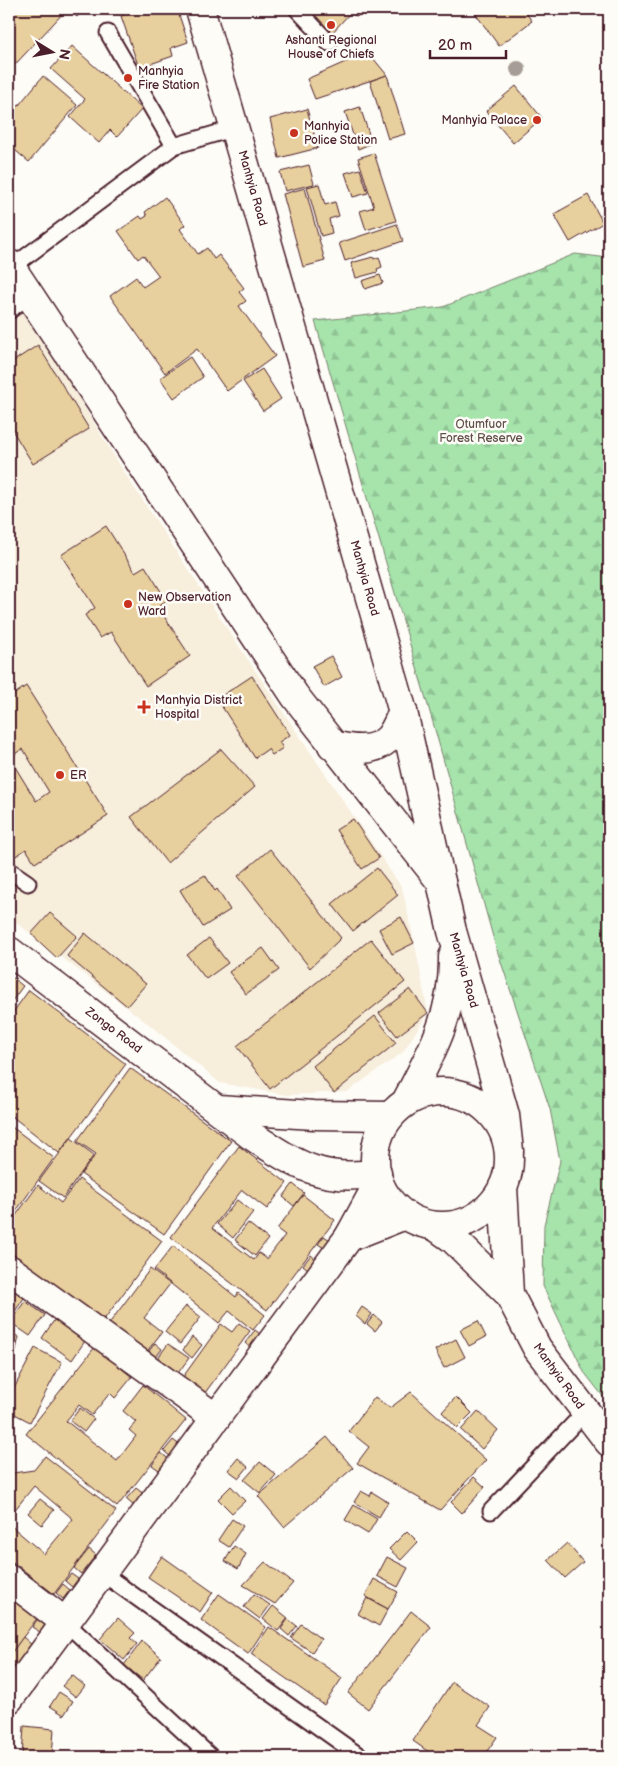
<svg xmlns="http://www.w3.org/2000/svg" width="618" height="1766" font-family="'Balsamiq Sans',sans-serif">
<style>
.built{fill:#f7eedc}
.forest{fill:url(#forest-firs);stroke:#78826c}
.building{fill:#e8cf9e;stroke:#4a1f2b;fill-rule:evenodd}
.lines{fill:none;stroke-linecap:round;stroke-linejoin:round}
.lane-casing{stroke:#4a1f2b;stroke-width:19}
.street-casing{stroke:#4a1f2b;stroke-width:31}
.secondary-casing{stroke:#4a1f2b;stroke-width:31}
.lane{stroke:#fdfcf7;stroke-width:15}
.street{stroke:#fdfcf7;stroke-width:28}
.secondary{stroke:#fdfcf7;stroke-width:28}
.tree{fill:#a79d98}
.poi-dot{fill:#c8321e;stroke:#fdfcf7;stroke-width:2}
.labels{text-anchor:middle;stroke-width:5;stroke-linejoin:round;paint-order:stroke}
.poi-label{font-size:12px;fill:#4a1f2b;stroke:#fdfcf7;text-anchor:start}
.street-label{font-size:12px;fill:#4a1f2b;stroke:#fdfcf7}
.park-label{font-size:12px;fill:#61504b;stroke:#fdfcf7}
</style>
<defs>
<pattern id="forest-firs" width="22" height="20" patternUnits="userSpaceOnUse" patternTransform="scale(1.25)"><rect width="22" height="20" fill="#a6e4ac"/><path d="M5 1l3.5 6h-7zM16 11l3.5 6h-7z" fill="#90c394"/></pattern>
</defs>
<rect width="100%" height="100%" fill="#fdfcf7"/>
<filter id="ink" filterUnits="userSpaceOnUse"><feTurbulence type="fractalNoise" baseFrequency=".02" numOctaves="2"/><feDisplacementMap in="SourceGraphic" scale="10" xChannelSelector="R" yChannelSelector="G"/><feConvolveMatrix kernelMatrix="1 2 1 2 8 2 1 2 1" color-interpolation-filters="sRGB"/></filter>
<g filter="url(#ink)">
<polygon class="built" points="9,288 15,294 124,472 232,636 402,888 415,945 428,1013 402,1053 347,1092 287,1095 220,1083 151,1026 9,917"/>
<polygon class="forest" points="575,254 609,258 609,1404 584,1372 543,1286 544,1225 560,1161 550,1109 495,944 434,726 315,321 443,307"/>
<g class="building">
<polygon points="9,9 67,9 9,71"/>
<polygon points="68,9 84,9 77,17"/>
<polygon points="141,9 177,9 188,42 171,48 173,56 139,68 121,16"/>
<polygon points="306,9 365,9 357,17 351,12 331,34"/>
<polygon points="472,9 523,9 532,21 499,46"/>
<polygon points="72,46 142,109 117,137 110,130 99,143 70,117 85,99 51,69"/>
<polygon points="368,52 387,75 315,99 307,79"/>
<polygon points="387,75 405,134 388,139 370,81"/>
<polygon points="43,76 77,105 29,162 9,145 9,117"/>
<polygon points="516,86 542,118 513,143 486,111"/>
<polygon points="360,107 372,143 358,149 345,112"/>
<polygon points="307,109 318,148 279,158 270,119"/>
<polygon points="374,153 396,221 366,230 360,211 374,207 358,158"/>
<polygon points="309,165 314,184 285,191 280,172"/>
<polygon points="360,169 368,193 353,197 345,173"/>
<polygon points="319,184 325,205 335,202 339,216 329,219 332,233 321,236 307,187"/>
<polygon points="305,188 325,261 303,267 283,194"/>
<polygon points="588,195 603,223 570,242 554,214"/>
<polygon points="165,197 185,225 180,229 198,254 207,248 214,259 219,255 244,288 239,292 246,301 239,306 275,356 227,391 197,349 165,373 110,296 136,277 143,287 159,276 143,255 138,259 118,231 140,216 142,219 147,216 145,212"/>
<polygon points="397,224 403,241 345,261 339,243"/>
<polygon points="373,257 374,259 379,257 382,267 377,269 378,272 356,278 351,263"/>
<polygon points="380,275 383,283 365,289 362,281"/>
<polygon points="38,345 89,429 33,464 9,425 9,364"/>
<polygon points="190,357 203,377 174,398 160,378"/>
<polygon points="262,369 281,399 263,411 243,381"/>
<polygon points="106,526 135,572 145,566 167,601 158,607 190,656 146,686 111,632 100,638 85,615 95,608 61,555"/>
<polygon points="331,656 342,677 324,687 312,666"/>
<polygon points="252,676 290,735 279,742 283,748 272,755 268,749 255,758 217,699"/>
<path d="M26,686L108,816L35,863L26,849L16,856L9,846V837L15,833L9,824V698ZM23,749L49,792L36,801L9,757Z"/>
<polygon points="221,749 255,787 167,863 131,817"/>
<polygon points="353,819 379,858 362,869 336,830"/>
<polygon points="270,849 341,938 310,968 238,876"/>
<polygon points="377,868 398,895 353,931 332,904"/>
<polygon points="205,875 215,891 217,889 230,910 203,927 180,890"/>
<polygon points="50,913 77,936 57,958 31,934"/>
<polygon points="401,917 414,943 392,954 379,929"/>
<polygon points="85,933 146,984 127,1006 67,956"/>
<polygon points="209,938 228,963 206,979 187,955"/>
<polygon points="371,939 405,982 270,1089 237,1046"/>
<polygon points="263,948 279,970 246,994 229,972"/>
<polygon points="9,975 23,986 9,1005"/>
<polygon points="410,989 428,1013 397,1036 379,1013"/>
<polygon points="29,990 126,1064 59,1153 9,1114 9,1018"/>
<polygon points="375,1016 396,1043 334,1093 313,1066"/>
<polygon points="130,1068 231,1141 164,1234 81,1174 96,1154 77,1141"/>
<polygon points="9,1125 54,1158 9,1221"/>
<polygon points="71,1138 94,1155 63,1198 39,1181"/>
<polygon points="239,1146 287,1183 267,1209 242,1190 212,1228 254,1260 259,1253 267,1259 285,1235 277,1229 303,1195 335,1220 267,1310 171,1237"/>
<polygon points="79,1179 162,1241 100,1325 9,1257 9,1225 38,1185 61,1203"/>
<polygon points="293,1184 304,1193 294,1206 283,1197"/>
<polygon points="237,1200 253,1212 233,1238 217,1224"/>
<polygon points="248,1223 268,1239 255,1256 235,1240"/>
<polygon points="324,1236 333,1242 327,1250 318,1244"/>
<polygon points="173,1246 236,1297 238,1293 265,1315 253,1330 229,1311 219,1323 154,1270"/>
<polygon points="311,1255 318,1261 310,1271 303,1265"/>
<polygon points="150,1269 170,1284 144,1318 162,1332 145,1354 108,1325"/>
<polygon points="9,1287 24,1298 9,1320"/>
<polygon points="25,1301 45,1315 30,1336 10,1322"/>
<polygon points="186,1306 201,1317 180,1344 165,1332"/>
<polygon points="362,1307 372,1314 365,1324 356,1316"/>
<polygon points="374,1315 382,1322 375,1331 367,1324"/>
<polygon points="55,1319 85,1341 72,1360 42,1338"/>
<polygon points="478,1321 486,1337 469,1346 460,1330"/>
<polygon points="239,1323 250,1331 202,1397 180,1381 221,1324 232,1332"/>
<polygon points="255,1330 264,1337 253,1350 245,1343"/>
<polygon points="9,1332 19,1337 9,1379"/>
<polygon points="192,1337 202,1345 192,1358 183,1350"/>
<polygon points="456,1339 465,1357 444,1368 435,1350"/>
<polygon points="155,1343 162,1349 153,1361 146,1355"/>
<polygon points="168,1344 189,1358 175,1377 154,1363"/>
<polygon points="95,1347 132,1377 115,1398 110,1393 92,1415 79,1405 66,1421 117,1461 136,1436 129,1430 136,1422 123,1411 143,1385 186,1420 117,1507 26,1434"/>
<polygon points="35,1348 62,1362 30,1422 9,1411 9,1398"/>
<polygon points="411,1392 486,1460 440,1510 357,1463 369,1447 349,1431 375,1397 390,1408"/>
<polygon points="456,1397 472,1413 457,1428 442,1412"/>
<polygon points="80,1408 94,1419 84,1432 70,1421"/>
<polygon points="478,1411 498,1430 482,1449 461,1430"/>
<polygon points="327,1437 353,1468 284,1527 258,1496"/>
<polygon points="173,1440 181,1446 172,1458 164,1451"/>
<polygon points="161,1453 171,1461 163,1473 152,1465"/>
<polygon points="45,1456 116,1511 54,1594 9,1559 9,1524 44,1554 73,1519 34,1486 9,1517 9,1470 13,1473 34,1470"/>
<polygon points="238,1458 248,1467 239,1478 228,1470"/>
<polygon points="260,1462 276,1475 260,1493 244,1480"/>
<polygon points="474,1477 485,1487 462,1513 451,1502"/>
<polygon points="231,1486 245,1501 232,1513 218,1499"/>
<polygon points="136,1488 145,1495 135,1507 126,1499"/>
<polygon points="361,1491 370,1496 372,1492 388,1502 379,1517 354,1502"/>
<polygon points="40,1499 54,1510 42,1525 28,1513"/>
<polygon points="354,1505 377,1519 368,1534 345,1520"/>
<polygon points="232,1519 243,1526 229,1547 218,1540"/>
<polygon points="407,1531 418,1542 401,1560 389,1549"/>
<polygon points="567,1543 583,1562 565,1578 548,1560"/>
<polygon points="234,1546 246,1554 238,1569 225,1561"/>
<polygon points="89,1549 96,1555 81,1574 74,1568"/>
<polygon points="162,1556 213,1592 200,1612 148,1577"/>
<polygon points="387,1557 408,1568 398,1587 377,1576"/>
<polygon points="265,1562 293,1583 275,1604 243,1585"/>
<polygon points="71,1574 78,1579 72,1587 65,1581"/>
<polygon points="374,1579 398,1592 388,1609 365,1596"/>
<polygon points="63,1584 70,1590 63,1599 56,1593"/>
<polygon points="9,1594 38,1617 9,1656"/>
<polygon points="219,1594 266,1627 248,1654 201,1620"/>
<polygon points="254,1594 270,1605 260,1619 244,1607"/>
<polygon points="367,1598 388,1609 379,1626 358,1614"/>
<polygon points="273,1606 288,1618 278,1631 263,1619"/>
<polygon points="411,1611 431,1627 368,1709 348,1693"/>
<polygon points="40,1616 48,1621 40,1632 32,1627"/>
<polygon points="118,1618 135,1633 130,1638 137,1644 124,1660 100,1639"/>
<polygon points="288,1619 297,1626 289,1636 281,1629"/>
<polygon points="301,1624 321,1639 312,1652 291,1638"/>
<polygon points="269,1627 342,1678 324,1705 251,1654"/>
<polygon points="23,1637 33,1646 16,1668 9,1662 9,1656"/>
<polygon points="142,1641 161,1657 143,1680 124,1665"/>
<polygon points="72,1675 85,1686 76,1697 62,1686"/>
<polygon points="452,1682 490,1707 478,1725 497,1737 483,1757 436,1757 413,1741"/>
<polygon points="59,1692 73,1701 64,1715 50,1706"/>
<polygon points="24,1726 54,1729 52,1757 22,1757"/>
</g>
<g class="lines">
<defs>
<g id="lane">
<polyline points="297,9 329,43"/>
<polyline points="108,33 174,146"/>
<polyline points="12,267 174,146 235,128"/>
<polyline points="9,311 30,294"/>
<polyline points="9,870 28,883"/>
<polyline points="491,1511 585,1412"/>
<polyline points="102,1573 361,1757"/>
<polyline points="65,1622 211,1757"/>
</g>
<g id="street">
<polyline points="9,264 295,696 441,882"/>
<polyline points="9,1269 216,1418"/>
<polyline points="9,1579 65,1622"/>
</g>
<g id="secondary">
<polyline points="200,9 403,712 452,931 505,1115 509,1151"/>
<path d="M332,745C351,749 371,754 388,739C394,733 399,720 403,712"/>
<path d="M9,951L252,1136C296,1164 322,1183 377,1173"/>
<circle cx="442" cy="1159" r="67"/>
<path d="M407,1100C432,1052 454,1013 453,957"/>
<polyline points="218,1109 314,1115 390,1116"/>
<polyline points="503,1187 509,1294 537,1348 609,1442"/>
<polyline points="435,1226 452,1238 509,1294"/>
<polyline points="349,1237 405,1215"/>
<polyline points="9,1699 349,1237 379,1182"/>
</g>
</defs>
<use href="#lane" class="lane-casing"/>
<use href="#street" class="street-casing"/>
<use href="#secondary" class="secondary-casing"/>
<use href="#lane" class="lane"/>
<use href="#street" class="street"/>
<use href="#secondary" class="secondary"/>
</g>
<circle class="tree" cx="518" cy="69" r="8"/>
</g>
<g class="poi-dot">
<circle cx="331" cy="25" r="5"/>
<circle cx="128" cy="78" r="5"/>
<circle cx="537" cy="120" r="5"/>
<circle cx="294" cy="133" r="5"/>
<circle cx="128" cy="604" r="5"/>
<path d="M141.5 699.5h5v5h5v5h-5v5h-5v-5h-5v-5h5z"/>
<circle cx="60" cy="775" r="5"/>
</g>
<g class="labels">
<g class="poi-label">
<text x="331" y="44" text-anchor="middle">Ashanti Regional<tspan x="331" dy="14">House of Chiefs</tspan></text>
<text x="138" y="75">Manhyia<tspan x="138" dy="14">Fire Station</tspan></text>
<text x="527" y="124" text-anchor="end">Manhyia Palace</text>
<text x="304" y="130">Manhyia<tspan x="304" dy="14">Police Station</tspan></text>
<text x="138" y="601">New Observation<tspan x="138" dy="14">Ward</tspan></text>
<text x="155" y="704">Manhyia District<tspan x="155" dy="14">Hospital</tspan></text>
<text x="70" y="779">ER</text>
</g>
<g class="street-label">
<text transform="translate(253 188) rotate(74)" y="4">Manhyia Road</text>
<text transform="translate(365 578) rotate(74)" y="4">Manhyia Road</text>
<text transform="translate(464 970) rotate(74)" y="4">Manhyia Road</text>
<text transform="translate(114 1030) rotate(37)" y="4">Zongo Road</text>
<text transform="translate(559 1376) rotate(54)" y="4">Manhyia Road</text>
</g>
<g class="park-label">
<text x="481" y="428">Otumfuor<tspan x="481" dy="14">Forest Reserve</tspan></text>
</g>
</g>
<rect width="618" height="1766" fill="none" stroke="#fdfcf7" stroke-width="30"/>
<rect x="15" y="15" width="588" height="1736" fill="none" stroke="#4a1f2b" stroke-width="2" filter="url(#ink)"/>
<g transform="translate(52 52) rotate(100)" stroke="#fdfcf7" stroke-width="4" paint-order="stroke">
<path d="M0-4L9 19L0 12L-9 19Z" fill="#4a1f2b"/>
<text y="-8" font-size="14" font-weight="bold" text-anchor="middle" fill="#4a1f2b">N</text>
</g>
<path d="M430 50v8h76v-8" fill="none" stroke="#4a1f2b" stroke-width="2.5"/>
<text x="438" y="50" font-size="15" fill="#4a1f2b" stroke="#fdfcf7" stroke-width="4" paint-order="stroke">20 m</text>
</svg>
